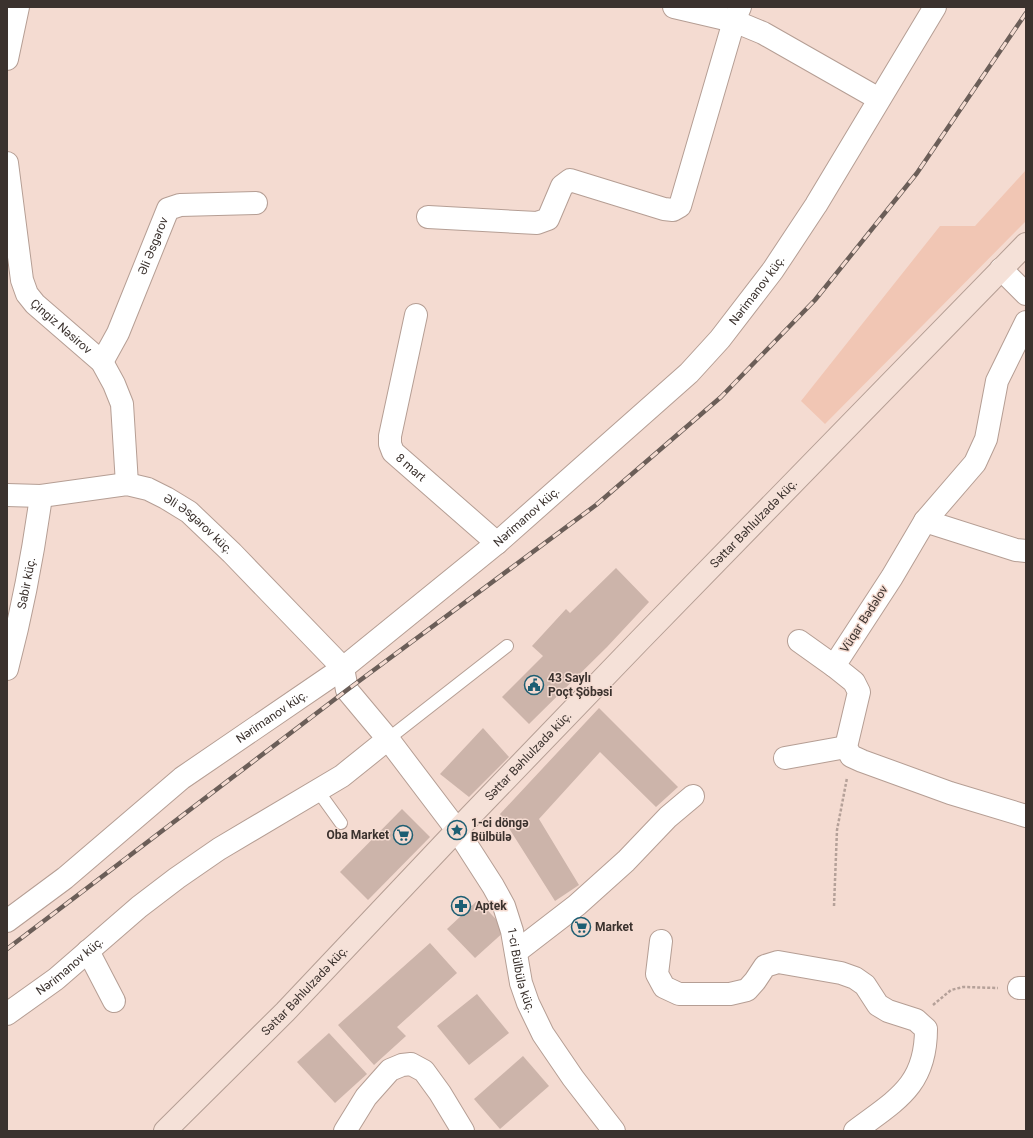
<svg xmlns="http://www.w3.org/2000/svg" width="1033" height="1138" font-family="Roboto,sans-serif">
<style>
.green{fill:#f1c6b4}
.building{fill:#ccb4aa}
.lines{fill:none;stroke-linecap:round;stroke-linejoin:round}
.lane-casing{stroke:#b59e94;stroke-width:14}
.street-casing{stroke:#b59e94;stroke-width:24}
.secondary-casing{stroke:#b59e94;stroke-width:24}
.path{stroke:#b5a199;stroke-width:2.5;stroke-dasharray:3 2;stroke-linecap:butt}
.lane{stroke:#fff;stroke-width:12}
.street{stroke:#fff;stroke-width:22}
.secondary{stroke:#f5e1d8;stroke-width:22}
.rail-casing{stroke:#6b5e58;stroke-width:4.5}
.rail{stroke:#f4dbd1;stroke-width:3;stroke-dasharray:9;stroke-linecap:butt}
.labels{text-anchor:middle;stroke-width:3;stroke-linejoin:round;paint-order:stroke}
.street-label{font-size:12px;fill:#3b322e;stroke:#f4dbd1}
.poi-label{font-size:12px;font-weight:bold;fill:#3b322e;stroke:#f4dbd1;text-anchor:start}
</style>
<rect width="100%" height="100%" fill="#f4dbd1"/>
<polygon class="green" points="1026,170 1026,221 825,424 801,401 940,226 975,226"/>
<g class="building">
<polygon points="616,568 649,602 607,647 529,724 502,697 543,656 532,646 566,609 570,613"/>
<polygon points="599,708 678,787 656,807 600,752 539,819 579,885 555,901 500,814"/>
<polygon points="483,728 509,757 469,797 440,774"/>
<polygon points="402,809 430,837 368,900 340,872"/>
<polygon points="478,900 506,930 475,958 447,929"/>
<polygon points="430,943 457,973 397,1027 406,1036 374,1065 338,1025"/>
<polygon points="477,994 509,1033 469,1065 437,1026"/>
<polygon points="329,1033 367,1074 335,1103 297,1062"/>
<polygon points="523,1056 549,1086 500,1129 474,1099"/>
</g>
<g class="lines">
<defs>
<g id="lane">
<polyline points="388,739 507,646"/>
<polyline points="318,791 341,823"/>
</g>
<g id="street">
<polyline points="674,7 734,21 763,33 879,99"/>
<polyline points="7,59 18,7"/>
<path id="s1" d="M7,163L22,280L27,294L35,304L102,362L114,384L122,404L127,484"/>
<polyline points="428,217 537,223 548,219 562,186 570,180 664,209 673,210 680,206 734,21 740,7"/>
<polyline points="1001,269 1026,294"/>
<path id="s2" d="M416,315L390,436V444L393,452L497,543"/>
<polyline points="1026,322 997,381 986,439 975,463 925,521 892,577 834,666 854,682 859,692 846,747 851,756 862,761 950,793 1026,816"/>
<path id="s3" d="M102,362L118,333L168,209L180,205L256,203"/>
<path id="s4" d="M7,495L41,496L127,484L148,489L166,498L189,512L232,553L343,668L347,690L388,739L457,830L493,886L504,906L512,931L521,983L528,1003L543,1034L573,1078L614,1131"/>
<polyline points="925,521 1016,550 1026,551"/>
<polyline points="799,641 834,666"/>
<path id="s5" d="M7,669C22,612 33,555 41,496"/>
<polyline points="785,758 846,747"/>
<path id="s6" d="M7,921L65,878L182,778L343,668L497,543L689,373L720,339L773,270L816,205L935,7"/>
<path d="M661,941L657,974L664,987L679,994H730L747,990L755,981L765,966L778,962L841,973L855,978L865,985L878,1005L888,1011L916,1020L926,1029C926,1086 896,1100 855,1131"/>
<polyline points="88,951 114,1001"/>
<polyline points="516,952 577,905 626,861 668,817 693,796"/>
<polyline points="1019,988 1026,988"/>
<path id="s7" d="M7,1014L56,979L139,907L177,878L219,849L342,776L388,739"/>
<polyline points="345,1131 366,1097 390,1070 402,1065 411,1064 424,1071 440,1093 463,1131"/>
</g>
<g id="secondary">
<path id="s8" d="M165,1131L285,1012L457,830L640,640L1026,244"/>
</g>
</defs>
<use href="#lane" class="lane-casing"/>
<use href="#street" class="street-casing"/>
<use href="#secondary" class="secondary-casing"/>
<g class="path">
<polyline points="834,906 837,830 847,778"/>
<polyline points="933,1005 951,990 963,987 998,988"/>
</g>
<use href="#lane" class="lane"/>
<use href="#street" class="street"/>
<use href="#secondary" class="secondary"/>
<defs>
<polyline id="rail" points="7,949 347,690 596,505 721,397 815,300 917,173 1026,13"/>
</defs>
<use href="#rail" class="rail-casing"/>
<use href="#rail" class="rail"/>
</g>
<defs>
<symbol id="civic-ring" viewBox="-11 -11 22 22"><circle r="9.5" fill="#f4dbd1" stroke="#1d5e73" stroke-width="1.5"/><path d="M-.6-6.5H3V-4.5H.6V-3L4-1V1h2V6H-6V1h2V-1L-.6-3ZM-1.2 2.5V6h2.4V2.5Z" fill="#1d5e73"/></symbol>
<symbol id="sight-ring" viewBox="-11 -11 22 22"><circle r="9.5" fill="#f4dbd1" stroke="#1d5e73" stroke-width="1.5"/><path d="M0-6L1.8-2.2L6-1.7L2.9 1.2L3.7 5.4L0 3.3L-3.7 5.4L-2.9 1.2L-6-1.7L-1.8-2.2Z" fill="#1d5e73"/></symbol>
<symbol id="supermarket-ring" viewBox="-11 -11 22 22"><circle r="9.5" fill="#f4dbd1" stroke="#1d5e73" stroke-width="1.5"/><path d="M-6-5.5h2.5l.6 2H6L4.5 2H-2.5L-4.4-4H-6ZM-1.5 3.2a1.3 1.3 0 1 0 .1 0ZM3 3.2a1.3 1.3 0 1 0 .1 0Z" fill="#1d5e73"/></symbol>
<symbol id="pharmacy-ring" viewBox="-11 -11 22 22"><circle r="9.5" fill="#f4dbd1" stroke="#1d5e73" stroke-width="1.5"/><path d="M-2-6h4v4h4v4h-4v4h-4v-4h-4v-4h4Z" fill="#1d5e73"/></symbol>
</defs>
<g fill-rule="evenodd">
<use href="#civic-ring" x="523" y="674" width="22" height="22"/>
<use href="#sight-ring" x="446" y="819" width="22" height="22"/>
<use href="#supermarket-ring" x="392" y="824" width="22" height="22"/>
<use href="#pharmacy-ring" x="450" y="895" width="22" height="22"/>
<use href="#supermarket-ring" x="570" y="916" width="22" height="22"/>
</g>
<g class="labels">
<g class="street-label">
<text dy="4" stroke="none"><textPath href="#s3" startOffset="127">Əli Əsgərov</textPath></text>
<text dy="4" stroke="none"><textPath href="#s6" startOffset="983">Nərimanov küç.</textPath></text>
<text dy="4" stroke="none"><textPath href="#s1" startOffset="180">Çingiz Nəsirov</textPath></text>
<text dy="4" stroke="none"><textPath href="#s2" startOffset="164">8 mart</textPath></text>
<text dy="4" stroke="none"><textPath href="#s6" startOffset="659">Nərimanov küç.</textPath></text>
<text dy="4" stroke="none"><textPath href="#s8" startOffset="846">Səttar Bəhlulzadə küç.</textPath></text>
<text dy="4" stroke="none"><textPath href="#s4" startOffset="204">Əli Əsgərov küç.</textPath></text>
<text dy="4" stroke="none"><textPath href="#s5" startOffset="88">Sabir küç.</textPath></text>
<text transform="translate(864 619) rotate(-57)" y="4">Vüqar Bədəlov</text>
<text dy="4" stroke="none"><textPath href="#s6" startOffset="335">Nərimanov küç.</textPath></text>
<text dy="4" stroke="none"><textPath href="#s8" startOffset="522">Səttar Bəhlulzadə küç.</textPath></text>
<text dy="4" stroke="none"><textPath href="#s7" startOffset="79">Nərimanov küç.</textPath></text>
<text dy="4" stroke="none"><textPath href="#s4" startOffset="765">1-ci Bülbülə küç.</textPath></text>
<text dy="4" stroke="none"><textPath href="#s8" startOffset="198">Səttar Bəhlulzadə küç.</textPath></text>
</g>
<g class="poi-label">
<text x="548" y="682">43 Saylı<tspan x="548" dy="14">Poçt Şöbəsi</tspan></text>
<text x="471" y="827">1-ci döngə<tspan x="471" dy="14">Bülbülə</tspan></text>
<text x="389" y="839" text-anchor="end">Oba Market</text>
<text x="475" y="910">Aptek</text>
<text x="595" y="931">Market</text>
</g>
</g>
<rect width="1033" height="1138" fill="none" stroke="#3b322e" stroke-width="16"/>
</svg>
